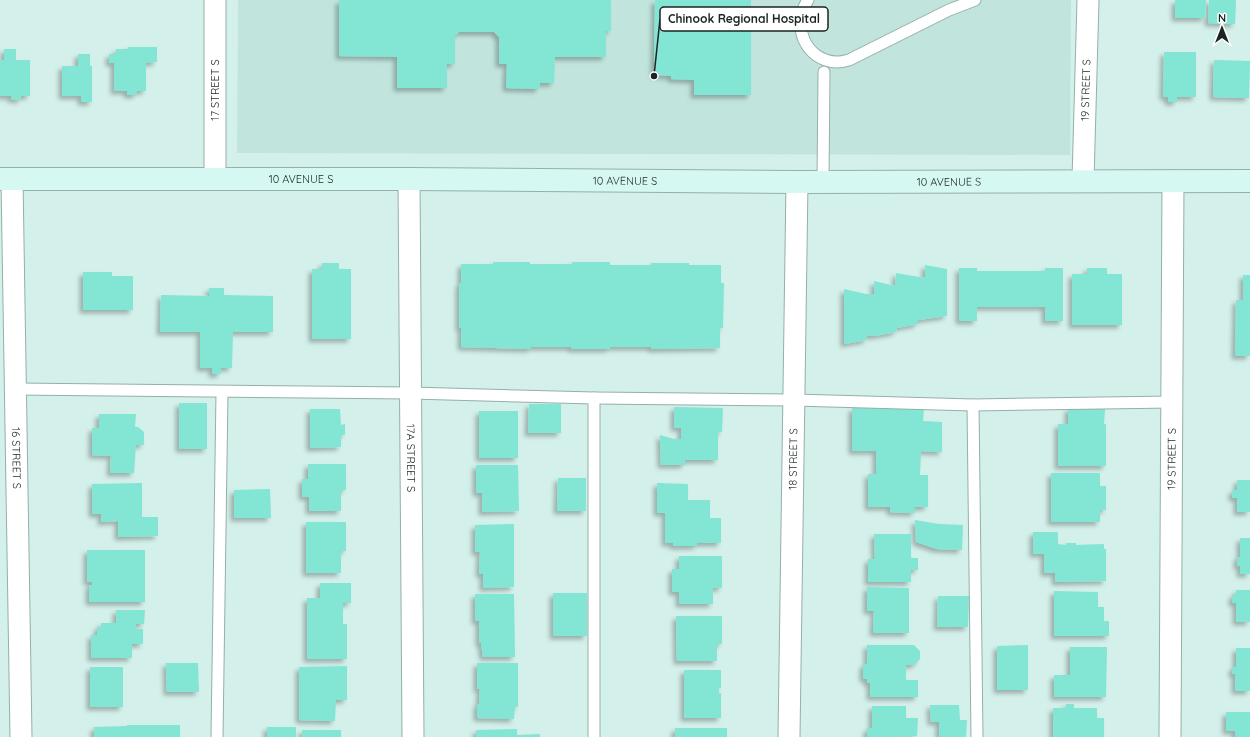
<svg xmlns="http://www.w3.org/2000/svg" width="1250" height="737" font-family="Quicksand,sans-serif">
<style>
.built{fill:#c1e5dd}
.building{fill:#83e5d4;filter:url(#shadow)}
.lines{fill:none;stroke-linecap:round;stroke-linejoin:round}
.lane-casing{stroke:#95afaa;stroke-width:13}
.street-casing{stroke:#95afaa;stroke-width:23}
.secondary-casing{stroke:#95afaa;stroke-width:24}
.lane{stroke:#fff;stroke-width:11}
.street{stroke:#fff;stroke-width:21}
.secondary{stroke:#d6f8f2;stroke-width:22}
.labels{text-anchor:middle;stroke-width:4;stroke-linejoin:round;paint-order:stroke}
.street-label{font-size:11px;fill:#1a2422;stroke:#fff}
.leader{fill:none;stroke:#1a2422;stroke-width:1.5}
.callout-dot{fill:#1a2422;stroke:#fff;stroke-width:1.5}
.callout{fill:#fff;stroke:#1a2422;stroke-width:1.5}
.callout-label{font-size:12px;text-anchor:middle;font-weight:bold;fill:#1a2422}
</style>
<defs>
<filter id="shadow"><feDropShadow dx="-3.5" dy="3.5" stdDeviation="2" flood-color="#0004"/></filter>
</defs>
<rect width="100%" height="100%" fill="#d4f0ea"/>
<polygon class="built" points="238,0 1071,0 1070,155 237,153"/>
<g class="building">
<polygon points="339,0 611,0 611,31 606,31 606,57 555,57 554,83 540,83 539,89 506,88 507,64 499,64 499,37 494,32 459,32 455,36 455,64 447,64 447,88 397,88 397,57 339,56"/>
<polygon points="655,0 751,0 751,95 694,95 694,80 671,79 671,76 654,75"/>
<polygon points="1175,0 1206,0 1205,18 1175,18"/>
<polygon points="1209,0 1236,0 1235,24 1208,23"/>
<polygon points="128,47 157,47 157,62 146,63 146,91 137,91 137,95 127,95 127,91 114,91 114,63 109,63 109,54 116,54 116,49 128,49"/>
<polygon points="4,49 16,49 16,60 30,60 30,96 21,96 21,100 11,99 11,96 0,96 0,60 4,60"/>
<polygon points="1164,52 1196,52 1196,97 1177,97 1177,102 1168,102 1168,97 1163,97"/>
<polygon points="78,54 90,54 90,66 92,66 92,102 81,102 81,96 62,96 62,66 78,66"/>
<polygon points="1214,60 1250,61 1249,98 1213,97"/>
<polygon points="493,262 530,262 530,264 572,264 572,262 610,262 610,265 651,265 651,263 689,263 689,265 721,265 721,283 724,283 723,328 720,328 720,348 651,349 651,347 610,347 610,349 571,349 571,347 531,347 531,349 461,347 461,328 459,328 459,283 461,283 461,264 493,264"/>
<polygon points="322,263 339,263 339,269 351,269 351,339 312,339 312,269 322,269"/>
<polygon points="925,265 947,269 947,316 918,320 918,324 897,328 896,332 874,336 867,335 867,340 844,344 844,289 866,294 874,294 874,281 895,286 896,273 925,278"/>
<polygon points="959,268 977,268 977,271 1045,271 1045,268 1063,268 1063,321 1045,321 1045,307 977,307 977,321 959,321"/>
<polygon points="1087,268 1107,268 1107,274 1122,274 1122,325 1072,325 1072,274 1087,274"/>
<polygon points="83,272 112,272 112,276 133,276 133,310 83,310"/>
<polygon points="1243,275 1250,275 1250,356 1235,356 1236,300 1243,300"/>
<polygon points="209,288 224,288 224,295 273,296 273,332 233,332 232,368 221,368 221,374 212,374 212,368 200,368 200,332 160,332 161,295 209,296"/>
<rect x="179" y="403" width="28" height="46"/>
<polygon points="529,404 561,404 561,433 528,433"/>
<polygon points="674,407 723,408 722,432 718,432 718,460 685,460 685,465 661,465 660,435 674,439 681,439 681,428 674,428"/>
<polygon points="852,408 924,408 923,421 942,422 942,452 921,451 920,475 928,475 928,507 915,507 915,513 890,512 890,507 868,507 868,474 876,474 876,451 852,451"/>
<polygon points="1068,408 1105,409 1104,424 1106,424 1106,466 1058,466 1058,424 1068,424"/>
<polygon points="310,409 340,409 341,425 345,424 345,435 341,435 341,447 310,448"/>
<rect x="479" y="411" width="39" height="47"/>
<polygon points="99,414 136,414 135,427 138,427 144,432 144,445 136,445 134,473 110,473 111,456 92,455 92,428 99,428"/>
<polygon points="308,464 346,464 346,490 341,490 341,511 309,511 309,497 302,497 302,479 308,479"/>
<polygon points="476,465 518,465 519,511 482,512 482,493 476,493"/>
<polygon points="1051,473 1100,473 1100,486 1106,486 1106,510 1100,510 1100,522 1051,522"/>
<polygon points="558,478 586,478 586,511 557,511"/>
<polygon points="1237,480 1250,480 1250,512 1237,512 1237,498 1232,498 1232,490 1237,490"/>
<polygon points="142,483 142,517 158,517 158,536 118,537 118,521 101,522 101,514 92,514 92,484"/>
<polygon points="657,483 688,484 688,500 710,500 710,518 721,518 721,543 697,543 697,546 673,546 673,543 665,543 665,513 657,513"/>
<polygon points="270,489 271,518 234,518 234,490"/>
<polygon points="915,520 939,524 963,525 962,550 937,549 916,542"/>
<polygon points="306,522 346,522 346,551 341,551 341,573 306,573"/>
<polygon points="514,524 514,587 483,588 483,574 479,574 480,552 475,552 475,525"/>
<polygon points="1033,532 1058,532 1058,544 1066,545 1066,543 1076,543 1076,545 1104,544 1104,549 1106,549 1106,581 1055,582 1055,573 1044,573 1044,554 1033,554"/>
<polygon points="874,534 911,534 911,558 918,558 918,570 911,570 911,582 868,582 868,559 875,559"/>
<polygon points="1240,538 1250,538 1250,574 1240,574 1240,566 1237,566 1237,557 1240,557"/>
<polygon points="87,550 145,550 145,602 89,602 89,585 92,585 92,582 87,582"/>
<polygon points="679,556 722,556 722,588 713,588 713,604 679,604 679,592 672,592 672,569 679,569"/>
<polygon points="320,583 351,583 351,603 343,603 343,624 347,624 347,659 307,659 307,598 320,598"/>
<polygon points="867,587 909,588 909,633 873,633 874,611 867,611"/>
<polygon points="1236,590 1250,590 1250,622 1236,622 1236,603 1232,603 1232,595 1236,595"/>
<polygon points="1054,591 1098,592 1098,607 1104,607 1104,621 1109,621 1109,636 1054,636"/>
<rect x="553" y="593" width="34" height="43"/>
<polygon points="475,594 514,594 515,657 483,657 481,643 479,643 479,621 475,621"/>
<polygon points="938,596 969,596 968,627 937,627"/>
<polygon points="116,610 145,610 144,624 136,624 136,629 143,629 143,644 132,644 132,658 91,658 91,635 97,635 97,627 101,627 101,623 116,623"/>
<polygon points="676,616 722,616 722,644 717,644 717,661 677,661"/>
<polygon points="867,645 914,645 920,651 920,659 914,665 906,665 906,680 918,680 918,697 870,697 870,683 867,683 867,679 863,679 863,664 867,664"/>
<polygon points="1028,645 1028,690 997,690 997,646"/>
<polygon points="1070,647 1107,647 1106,697 1054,697 1054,675 1070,675"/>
<polygon points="1236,648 1250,648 1250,691 1235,691 1235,674 1232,674 1232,667 1236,667"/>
<polygon points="166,663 198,663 199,692 167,692"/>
<polygon points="477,663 518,663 518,707 515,707 514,719 477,718 477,704 479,704 480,689 477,689"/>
<polygon points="347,666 347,700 336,700 335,721 299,720 299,667"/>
<rect x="90" y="667" width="33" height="40"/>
<polygon points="684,670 721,670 721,688 719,688 719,693 721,693 721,718 684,718"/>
<polygon points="1066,704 1074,704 1074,708 1097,708 1097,718 1104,718 1104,737 1053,737 1053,708 1066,708"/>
<polygon points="930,705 959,705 960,720 967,720 966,737 939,736 939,722 931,722"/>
<polygon points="872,706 906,706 906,718 918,718 917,736 867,737 867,728 872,728"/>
<polygon points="1226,712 1250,712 1250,737 1235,737 1235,731 1226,731"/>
<polygon points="127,725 180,725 180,737 94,737 94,727 127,726"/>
<rect x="267" y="727" width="29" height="10"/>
<rect x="675" y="728" width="52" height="9"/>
<polygon points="517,729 517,735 540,734 540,737 476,737 476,730"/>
<rect x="302" y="730" width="39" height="7"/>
</g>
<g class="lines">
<defs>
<g id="lane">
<path d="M808,0C791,25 805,61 837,62C841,62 845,61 849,60L949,10L975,0"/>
<polyline points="823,182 824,72"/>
<polyline points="15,389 411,393 594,398 794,400 973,405 1172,402"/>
<polyline points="594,398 594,737"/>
<polyline points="973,405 977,737"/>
<polyline points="217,737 222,392"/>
</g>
<g id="street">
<path id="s1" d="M12,179L21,737"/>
<polyline points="215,179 215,0"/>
<path id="s2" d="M409,179L413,737"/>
<path id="s3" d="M1083,180L1088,0"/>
<path id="s4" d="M789,737L797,182"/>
<path id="s5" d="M1170,737L1173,181"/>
</g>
<g id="secondary">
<path id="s6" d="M0,179H409L797,182L1250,181"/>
</g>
</defs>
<use href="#lane" class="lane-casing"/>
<use href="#street" class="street-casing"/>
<use href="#secondary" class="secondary-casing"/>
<use href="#lane" class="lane"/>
<use href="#street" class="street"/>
<use href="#secondary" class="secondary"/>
</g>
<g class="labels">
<g class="street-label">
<text transform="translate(215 90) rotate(-90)" y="4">17 STREET S</text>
<text dy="4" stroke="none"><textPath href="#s3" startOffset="90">19 STREET S</textPath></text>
<text dy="4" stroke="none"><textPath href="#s6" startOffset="301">10 AVENUE S</textPath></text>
<text dy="4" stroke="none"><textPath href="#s6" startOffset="625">10 AVENUE S</textPath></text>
<text dy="4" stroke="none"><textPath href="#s6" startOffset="949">10 AVENUE S</textPath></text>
<text dy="4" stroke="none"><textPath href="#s1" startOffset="279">16 STREET S</textPath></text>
<text dy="4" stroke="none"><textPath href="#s2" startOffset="279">17A STREET S</textPath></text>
<text dy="4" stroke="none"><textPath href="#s4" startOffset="278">18 STREET S</textPath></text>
<text dy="4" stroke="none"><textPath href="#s5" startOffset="278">19 STREET S</textPath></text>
</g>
</g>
<path class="leader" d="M654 76L660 19"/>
<circle class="callout-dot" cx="654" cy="76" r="4"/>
<rect class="callout" x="660" y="7" width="168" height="24" rx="4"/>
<g class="callout-label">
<text x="744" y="23">Chinook Regional Hospital</text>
</g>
<g transform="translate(1222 28)" stroke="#ffffff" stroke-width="3" paint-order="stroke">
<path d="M0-3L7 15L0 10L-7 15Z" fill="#1a2422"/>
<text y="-6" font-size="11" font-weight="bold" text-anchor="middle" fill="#1a2422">N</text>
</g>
</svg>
